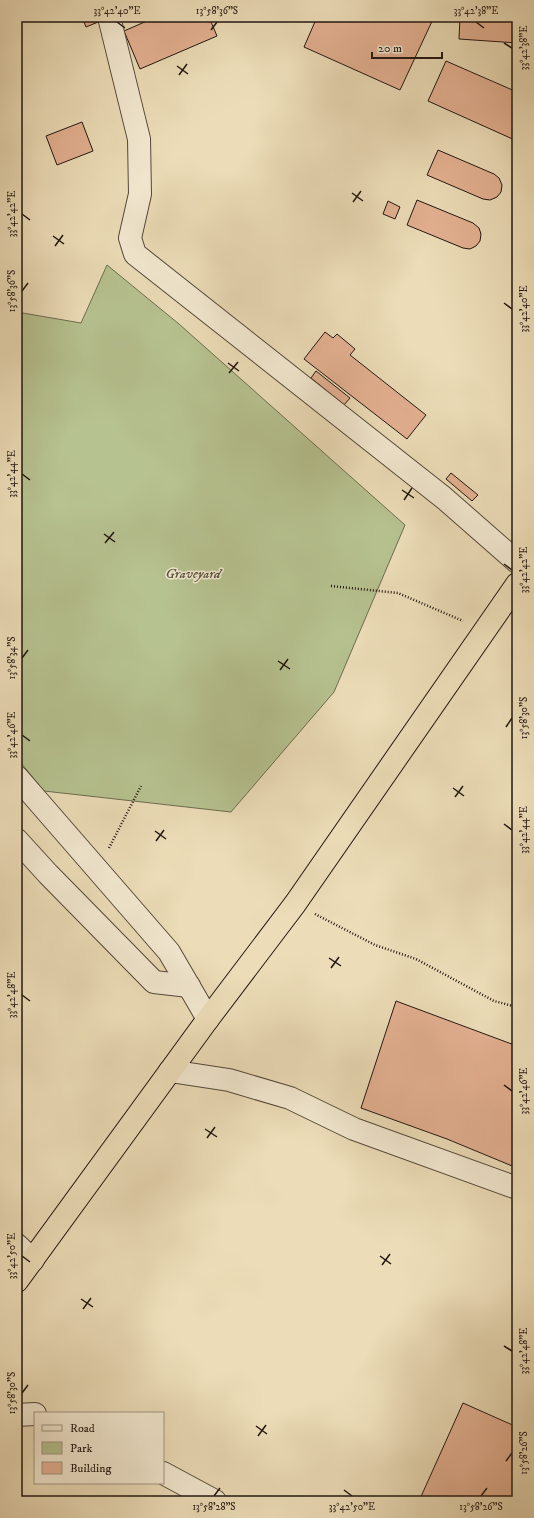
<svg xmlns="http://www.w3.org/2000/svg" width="534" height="1518" font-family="'IM FELL DW Pica',serif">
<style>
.green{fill:#b6c290;stroke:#6c6c50}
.building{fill:#e4b192;stroke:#211610}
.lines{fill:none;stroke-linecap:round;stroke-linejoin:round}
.minor-casing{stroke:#54483a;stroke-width:24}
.highway-casing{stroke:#211610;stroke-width:24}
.path{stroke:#211610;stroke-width:2.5;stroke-dasharray:1 2;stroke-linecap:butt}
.minor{stroke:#f3e9d1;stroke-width:22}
.highway{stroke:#ecddb8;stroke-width:22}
.ticks{fill:none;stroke:#211610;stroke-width:1.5}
.labels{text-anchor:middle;stroke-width:3;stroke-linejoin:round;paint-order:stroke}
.park-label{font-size:14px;font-style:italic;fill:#55523d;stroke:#f3e9d1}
.neatline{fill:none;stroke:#211610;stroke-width:1.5}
.ticks-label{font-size:10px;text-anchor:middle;fill:#211610}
</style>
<rect width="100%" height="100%" fill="#ecddb8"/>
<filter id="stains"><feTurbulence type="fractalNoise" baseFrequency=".005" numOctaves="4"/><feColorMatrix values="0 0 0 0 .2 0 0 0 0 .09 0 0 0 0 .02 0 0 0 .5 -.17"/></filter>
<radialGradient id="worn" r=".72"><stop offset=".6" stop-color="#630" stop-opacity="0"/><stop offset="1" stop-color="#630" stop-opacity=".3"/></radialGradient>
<polygon class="green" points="107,265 179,324 405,525 334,692 231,812 44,791 17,758 17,312 81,323"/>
<g class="building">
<polygon points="82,17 102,17 103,20 86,27"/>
<polygon points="156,17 209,17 217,36 140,69 124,31"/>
<polygon points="317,17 434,17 400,90 304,47"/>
<polygon points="460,17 517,17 517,43 459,39"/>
<polygon points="446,61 517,92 517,141 428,101"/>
<polygon points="82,122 93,151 57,165 46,136"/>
<polygon points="438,150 494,174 499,178 502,185 501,192 497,197 490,200 483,199 427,175"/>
<polygon points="417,200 473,223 479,228 481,234 480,241 476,246 470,249 463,248 407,225"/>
<polygon points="388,201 400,207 395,219 383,214"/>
<polygon points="325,332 333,338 337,334 355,349 350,355 426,415 407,439 304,359"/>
<polygon points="316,371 350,398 344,405 311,378"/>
<polygon points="451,473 478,495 472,501 446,479"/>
<polygon points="396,1001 517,1046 517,1168 447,1139 361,1108"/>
<polygon points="463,1403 517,1427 517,1501 419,1501"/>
</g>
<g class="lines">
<defs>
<g id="minor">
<polyline points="109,17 139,139 140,194 130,238 135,254 444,498 517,562"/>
<polyline points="17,777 169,952 208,1019"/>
<polyline points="17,840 48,874 154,982 189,986"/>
<polyline points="170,1071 229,1080 290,1098 354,1129 517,1188"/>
<polyline points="17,1245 33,1260"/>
<polyline points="17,1415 35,1414"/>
<polyline points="163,1473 215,1501"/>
</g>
<polyline id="highway" points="17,1281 208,1019 295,904 517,584"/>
</defs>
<use href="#minor" class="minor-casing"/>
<use href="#highway" class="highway-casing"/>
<g class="path">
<polyline points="331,586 398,593 463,621"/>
<polyline points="109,848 141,786"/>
<polyline points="315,914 375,945 416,959 494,1001 517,1007"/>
</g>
<use href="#minor" class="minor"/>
<use href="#highway" class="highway"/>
</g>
<path class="ticks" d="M117,22L125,28M476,22L484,28M211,30L217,22M504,43L512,48M177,66L188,74M179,75L187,64M352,193L363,201M353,202L361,191M22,214L30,220M53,236L64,244M55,246L63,235M22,291L28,283M504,303L512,309M228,363L239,371M229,373L238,362M22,474L30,480M402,490L414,498M404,500L412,488M104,534L115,542M105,543L114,532M504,564L512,570M22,658L28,650M278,661L290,669M280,670L288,659M506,727L512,718M22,735L30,741M453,788L464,796M455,797L463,786M504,824L512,830M155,831L166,839M156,841L164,830M329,958L341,966M331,968L339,957M22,995L30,1001M504,1085L512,1091M205,1129L217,1137M207,1138L215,1127M22,1256L30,1262M380,1256L391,1264M382,1265L390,1254M81,1299L93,1307M83,1309L91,1298M504,1346L512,1351M22,1393L28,1385M256,1426L267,1434M258,1436L266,1425M506,1461L512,1453M344,1490L352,1496M214,1496L220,1488M481,1496L487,1488"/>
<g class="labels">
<g class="park-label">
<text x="193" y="578">Graveyard</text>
</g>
</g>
<rect width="534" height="1518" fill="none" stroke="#ecddb8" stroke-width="44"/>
<rect x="34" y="1412" width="130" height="72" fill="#f3e9d1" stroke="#9f9584"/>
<rect x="42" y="1425" width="20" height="6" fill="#f3e9d1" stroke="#9f9584"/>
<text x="70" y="1432" font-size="12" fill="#211610">Road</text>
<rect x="42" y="1442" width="20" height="12" fill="#b6c290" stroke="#9f9584"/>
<text x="70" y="1452" font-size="12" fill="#211610">Park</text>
<rect x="42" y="1462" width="20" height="12" fill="#e4b192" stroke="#9f9584"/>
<text x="70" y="1472" font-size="12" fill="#211610">Building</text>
<path d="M372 52v6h70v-6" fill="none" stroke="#211610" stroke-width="2"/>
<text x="378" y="52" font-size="12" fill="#211610" stroke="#f3e9d1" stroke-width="3" paint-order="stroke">20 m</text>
<rect x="22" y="22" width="490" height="1474" class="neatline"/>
<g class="ticks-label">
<text x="117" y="14">33°42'40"E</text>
<text x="217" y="14">13°58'36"S</text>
<text x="476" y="14">33°42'38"E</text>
<text transform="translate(523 48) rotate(-90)" y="4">33°42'38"E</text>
<text transform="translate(11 214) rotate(-90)" y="4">33°42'42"E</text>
<text transform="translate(11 291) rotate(-90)" y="4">13°58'36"S</text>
<text transform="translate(523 309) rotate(-90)" y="4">33°42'40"E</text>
<text transform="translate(11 474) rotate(-90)" y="4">33°42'44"E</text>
<text transform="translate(523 570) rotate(-90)" y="4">33°42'42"E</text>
<text transform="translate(11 658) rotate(-90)" y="4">13°58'34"S</text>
<text transform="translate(523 718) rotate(-90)" y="4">13°58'30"S</text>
<text transform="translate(11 735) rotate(-90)" y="4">33°42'46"E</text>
<text transform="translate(523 830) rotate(-90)" y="4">33°42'44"E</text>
<text transform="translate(11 995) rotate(-90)" y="4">33°42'48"E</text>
<text transform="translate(523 1091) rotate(-90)" y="4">33°42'46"E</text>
<text transform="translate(11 1256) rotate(-90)" y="4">33°42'50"E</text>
<text transform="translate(523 1351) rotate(-90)" y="4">33°42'48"E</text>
<text transform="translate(11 1393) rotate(-90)" y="4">13°58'30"S</text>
<text transform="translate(523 1453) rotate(-90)" y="4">13°58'26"S</text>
<text x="214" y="1510">13°58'28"S</text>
<text x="352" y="1510">33°42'50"E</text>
<text x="481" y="1510">13°58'26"S</text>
</g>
<rect width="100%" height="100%" filter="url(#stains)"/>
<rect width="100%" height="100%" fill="url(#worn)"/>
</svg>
